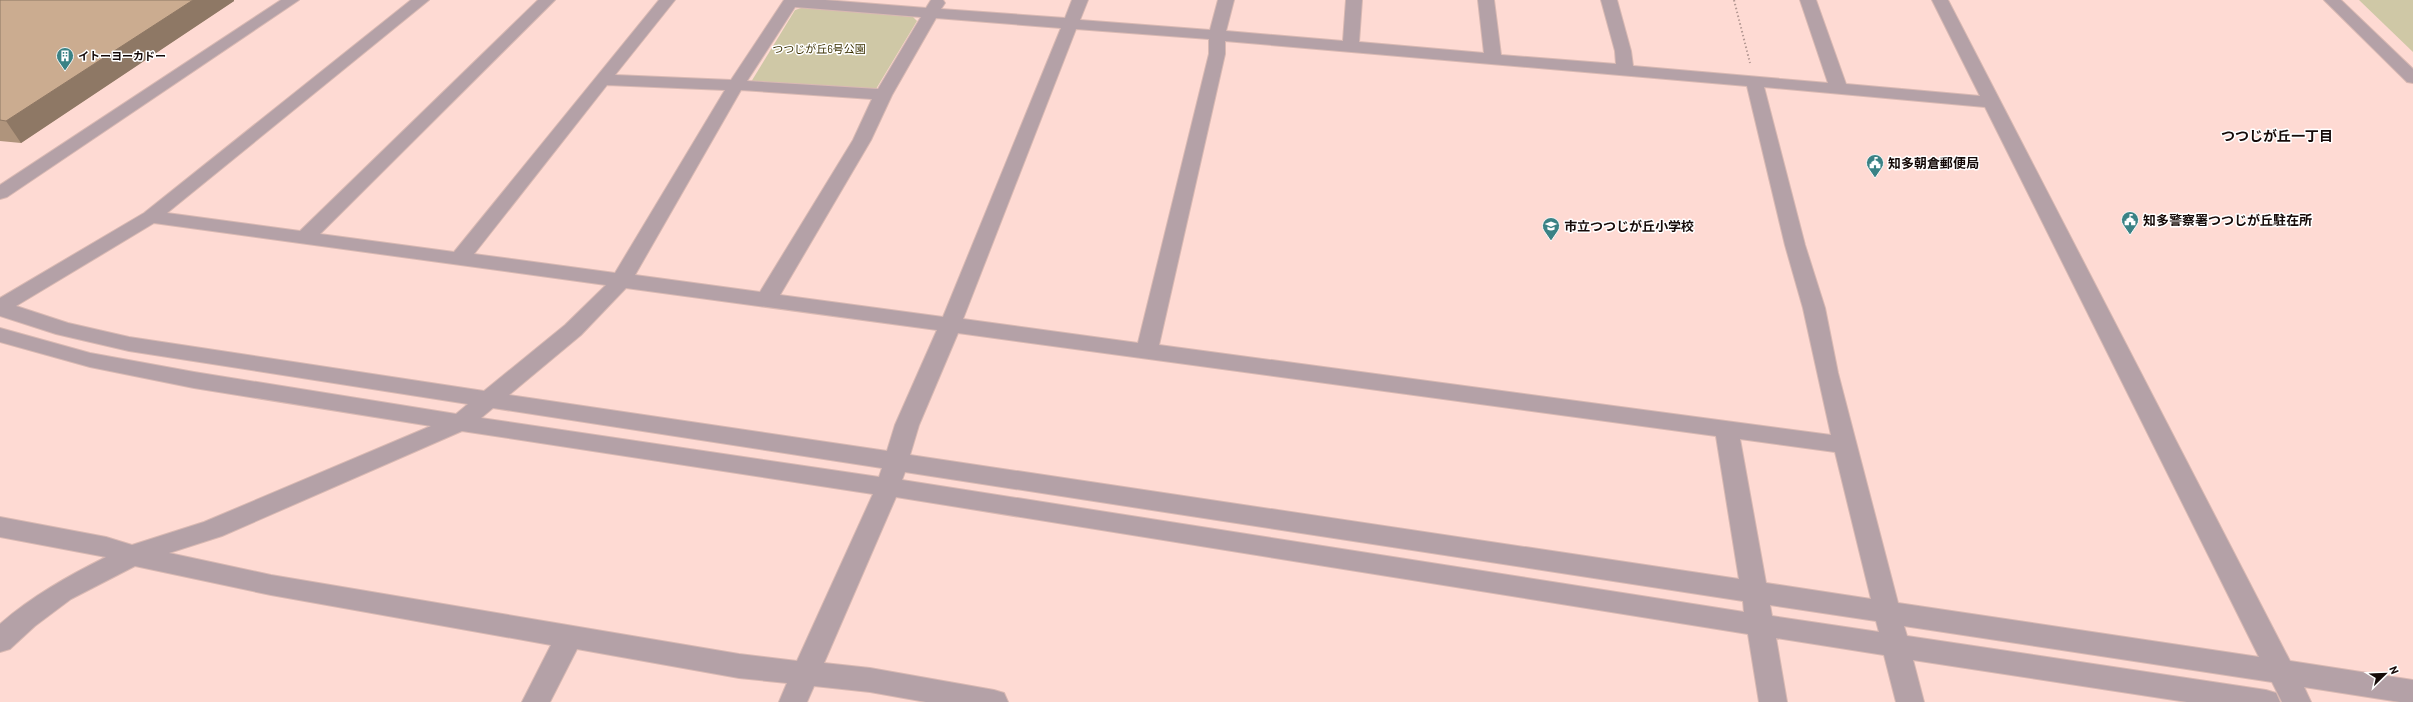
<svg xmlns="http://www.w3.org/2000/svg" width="2413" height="702" font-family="Barlow,'Noto Sans JP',sans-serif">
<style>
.green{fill:#cfc8a6}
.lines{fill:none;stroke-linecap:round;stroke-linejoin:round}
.minor-casing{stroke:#d9b9b3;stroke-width:2}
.path{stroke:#b29691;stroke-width:2;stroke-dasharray:1.5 2.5;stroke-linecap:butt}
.minor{fill:#b4a1a7;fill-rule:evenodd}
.wall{fill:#af947c}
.shaded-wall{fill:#8e7865}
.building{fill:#cbac90;stroke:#8e7865}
.labels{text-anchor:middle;stroke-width:3;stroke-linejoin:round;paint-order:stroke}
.far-park-label{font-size:11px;fill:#3a3000;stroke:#fff}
.far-poi-label{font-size:11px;font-weight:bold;fill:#150a08;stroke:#fff;text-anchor:start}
.poi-label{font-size:13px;font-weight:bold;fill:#150a08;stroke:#fff;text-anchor:start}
.neighbourhood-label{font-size:14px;font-weight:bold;fill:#150a08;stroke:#fff}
</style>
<rect width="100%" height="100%" fill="#fedad3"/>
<g class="green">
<polygon points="2359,0 2413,0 2413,52"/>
<polygon points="804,7 913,17 917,21 876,89 751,82 795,10"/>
</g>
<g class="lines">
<defs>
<g id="minor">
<polygon points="281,0 299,0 7,197 0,199 0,185"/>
<path d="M411,0H429L167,213L300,231L538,0H555L320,234L454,252L659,0H675L615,75L731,80L784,0H825L926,8L931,0H943L945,3L941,9L1065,18L1072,0H1088L1080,20L1210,30L1218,0H1234L1226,31L1343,41L1346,0H1362L1359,42L1484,53L1478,0H1494L1501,55L1616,64L1615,51L1601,0H1617L1631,51L1633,66L1828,83L1800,0H1816L1846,84L1980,96L1932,0H1948L2290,661L2413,680V702H2400L2304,687L2311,702H2282L2272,682L1904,626L1907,636L2266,690L2276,693L2280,702H2187L1913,660L1924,702H1896L1884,655L1776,638L1787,702H1759L1748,634L896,497L824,663L870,668L994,690L1004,693L1008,702H926L870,692L814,686L807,702H779L787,683L739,678L577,649L550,702H522L551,645L271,595L135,566L71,599L35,626L10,649L0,652V624C32,596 68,576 106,557L0,537V517L106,537L132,545L204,522L431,426L194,388L90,367L0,342V328L90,353L194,372L456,414L468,404L129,351L56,334L0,316V298L144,213ZM795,7L921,17L878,89L747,81ZM936,18L1061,28L943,317L780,295L871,140L892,95ZM1076,29L1209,39V54L1138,343L963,319ZM1225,41L1747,86L1785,245L1803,308L1831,435L1159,345L1225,54ZM607,85L725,90L615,273L474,254ZM1764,87L1985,107L2259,657L1898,603L1838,373L1825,308L1805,245ZM741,90L872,99L853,140L760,292L635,275ZM154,223L606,285L565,325L484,391L129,337L68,323L16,306ZM626,288L937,330L895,425L887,451L509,395L581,335ZM958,333L1716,436L1739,579L910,455L919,425ZM493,408L882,468L879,477L481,418ZM462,431L873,494L797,661L739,654L271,575L169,553L222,536ZM1740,439L1835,452L1871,599L1766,583ZM905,472L1743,601L1744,612L902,480ZM1770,605L1876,621L1879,632L1772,616Z"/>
<polygon points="2324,0 2341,0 2413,69 2413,83 2407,82"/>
</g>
</defs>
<use href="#minor" class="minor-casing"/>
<polyline class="path" points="1734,0 1750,63"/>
<use href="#minor" class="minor"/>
</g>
<polygon class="wall" points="0,0 234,1 21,143 0,141"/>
<polygon class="shaded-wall" points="193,0 234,0 234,1 21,143 6,121"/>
<polygon class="building" points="0,0 193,0 6,121 0,120"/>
<defs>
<symbol id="building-pin" viewBox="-11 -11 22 30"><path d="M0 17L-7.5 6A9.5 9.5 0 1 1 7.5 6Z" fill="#3a8285" stroke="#fff"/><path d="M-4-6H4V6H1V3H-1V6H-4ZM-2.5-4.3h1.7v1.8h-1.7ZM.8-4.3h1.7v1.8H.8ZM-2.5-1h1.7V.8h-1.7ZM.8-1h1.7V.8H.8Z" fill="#fff"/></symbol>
<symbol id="civic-pin" viewBox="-11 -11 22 30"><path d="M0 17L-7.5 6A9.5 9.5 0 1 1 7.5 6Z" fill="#3a8285" stroke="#fff"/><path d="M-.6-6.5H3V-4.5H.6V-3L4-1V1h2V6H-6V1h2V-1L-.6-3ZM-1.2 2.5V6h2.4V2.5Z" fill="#fff"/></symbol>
<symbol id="school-pin" viewBox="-11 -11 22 30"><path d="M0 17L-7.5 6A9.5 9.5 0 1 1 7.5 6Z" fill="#3a8285" stroke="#fff"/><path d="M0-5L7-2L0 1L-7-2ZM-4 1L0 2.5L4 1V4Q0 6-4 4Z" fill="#fff"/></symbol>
</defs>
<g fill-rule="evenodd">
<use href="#building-pin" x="55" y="46" width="20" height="27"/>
<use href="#civic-pin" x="1865" y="153" width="20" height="27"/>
<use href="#civic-pin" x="2120" y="210" width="20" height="27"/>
<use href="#school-pin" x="1541" y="216" width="20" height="27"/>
</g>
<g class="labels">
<g class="far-park-label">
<text x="819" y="53">つつじが丘6号公園</text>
</g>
<g class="far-poi-label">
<text x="78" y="60">イトーヨーカドー</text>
</g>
<g class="poi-label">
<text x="1888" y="168">知多朝倉郵便局</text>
<text x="2143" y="225">知多警察署つつじが丘駐在所</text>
<text x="1564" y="231">市立つつじが丘小学校</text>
</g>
<g class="neighbourhood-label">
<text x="2277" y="141">つつじが丘一丁目</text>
</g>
</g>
<g transform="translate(2385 674) rotate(67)" stroke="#ffffff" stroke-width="3" paint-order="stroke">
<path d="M0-3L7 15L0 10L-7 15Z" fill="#150a08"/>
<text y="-6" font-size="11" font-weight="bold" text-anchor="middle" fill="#150a08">N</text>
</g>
</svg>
